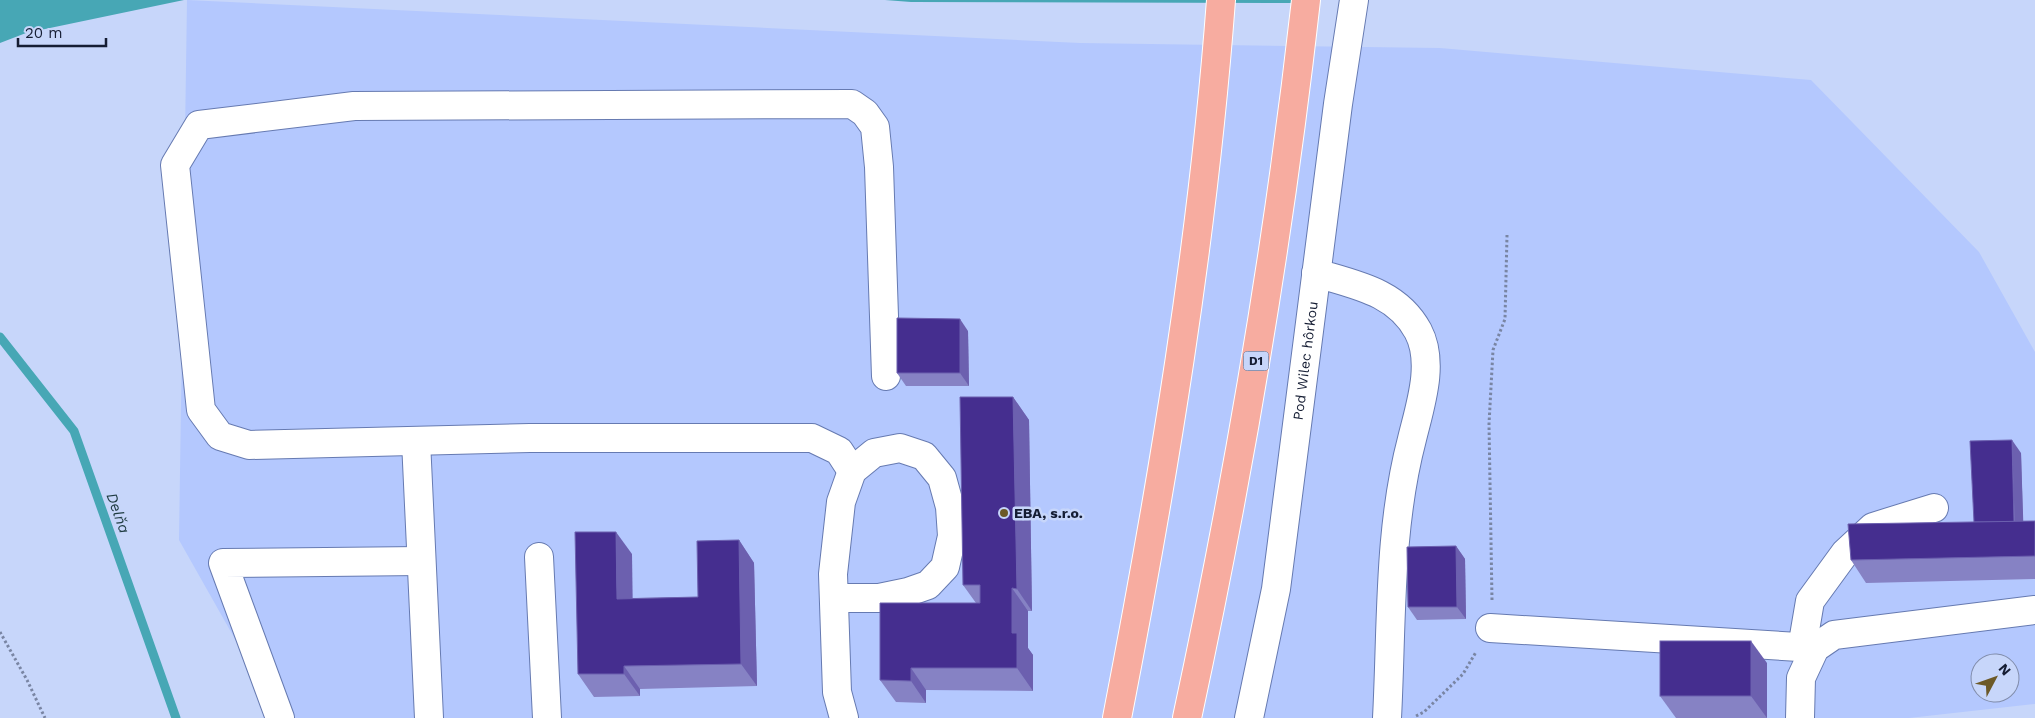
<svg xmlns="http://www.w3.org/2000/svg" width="2035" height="718" font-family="'Work Sans',sans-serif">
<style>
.built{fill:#b4c8fe;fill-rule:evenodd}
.water{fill:#47a7b5}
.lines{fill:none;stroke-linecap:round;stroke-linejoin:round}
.stream{stroke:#47a7b5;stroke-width:9}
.minor-casing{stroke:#667ab1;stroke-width:30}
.highway-casing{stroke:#fff;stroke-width:30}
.path{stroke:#7985a3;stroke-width:3;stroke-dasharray:2.5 2.5;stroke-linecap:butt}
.minor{stroke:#fff;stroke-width:28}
.highway{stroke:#f7aca0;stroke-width:28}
.wall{fill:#8682c4}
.shaded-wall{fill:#6c60af}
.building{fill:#452e8f;stroke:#6c60af}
.poi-dot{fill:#6c5927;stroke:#c7d6fa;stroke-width:2}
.labels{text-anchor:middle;stroke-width:5;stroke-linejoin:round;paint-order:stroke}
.shield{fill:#c7d6fa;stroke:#4a546f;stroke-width:1}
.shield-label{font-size:12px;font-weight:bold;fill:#151d33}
.street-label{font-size:14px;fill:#151d33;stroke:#c7d6fa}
.poi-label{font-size:14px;font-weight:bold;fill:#151d33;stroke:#c7d6fa;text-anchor:start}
.water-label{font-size:15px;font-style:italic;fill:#1e3b40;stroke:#c7d6fa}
</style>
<rect width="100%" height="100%" fill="#c7d6fa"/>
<path class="built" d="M187,0L1080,43L1440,48L1811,80L1979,252L2035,352V704L1909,718H270L261,685L179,540ZM1980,663H2010V693H1980Z"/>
<g class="water">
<polygon points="0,0 184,0 26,33 0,43"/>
<polygon points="885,0 1307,0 1292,3 911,2"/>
</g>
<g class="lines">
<polyline class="stream" points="0,337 74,431 176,718"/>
<defs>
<g id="minor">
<path d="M1316,273C1356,285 1397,292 1418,331C1435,363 1420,406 1412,439C1388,530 1392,624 1387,718"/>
<polyline points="416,441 429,718"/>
<polyline points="852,471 839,451 812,438 530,438 249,445 220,436 201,410 175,165 199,125 354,106 852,104 865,113 875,127 879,167 886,376"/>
<polyline points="539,557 547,718"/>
<polyline points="834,598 879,598 908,592 928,585 945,567 952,536 950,507 942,478 924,456 900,448 874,453 852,471 841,502 833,574 837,692 844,718"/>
<polyline points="1490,628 1815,648"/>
<polyline points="1802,648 1810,601 1845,553 1873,527 1934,508"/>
<polyline points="280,718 223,563 421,561"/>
<path id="s1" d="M1249,718L1276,589L1338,104L1354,0"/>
<polyline points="1800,718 1801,678 1815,648 1834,635 2035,610"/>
</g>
<g id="highway">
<path d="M1117,718C1163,481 1203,241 1221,0"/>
<path d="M1187,718C1238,481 1279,241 1306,0"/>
</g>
</defs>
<use href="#minor" class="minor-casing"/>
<use href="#highway" class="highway-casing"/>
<g class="path">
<polyline points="1492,600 1489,424 1493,350 1505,319 1507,235"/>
<polyline points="0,632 27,680 45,718"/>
<polyline points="1416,716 1424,712 1463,674 1476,652"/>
</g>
<use href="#minor" class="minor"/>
<use href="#highway" class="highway"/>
</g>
<g class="wall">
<polygon points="968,331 969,386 906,386 897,373"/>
<polygon points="1013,397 1029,420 1032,611 1028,611 1028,648 1033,655 1033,691 926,690 926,703 896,702 880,680 976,603 963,585"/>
<polygon points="2021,453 2023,521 2035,521 2035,579 1866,583 1851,560 1974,522"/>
<polygon points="739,540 754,563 757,686 640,689 640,696 594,697 578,674 632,554 632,598 698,597"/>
<polygon points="1456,546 1465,559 1466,619 1417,620 1408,607"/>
<polygon points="1767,663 1767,718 1676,718 1660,696"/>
</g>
<g class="shaded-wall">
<polygon points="960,319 968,331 969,386 960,373"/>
<polygon points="1013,397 1029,420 1032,611 1017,589"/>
<polygon points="2012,440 2021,453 2024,544 2015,531"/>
<polygon points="616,532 632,554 633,621 617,599"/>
<polygon points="739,540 754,563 757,686 741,664"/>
<polygon points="1456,546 1465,559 1466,619 1457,607"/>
<polygon points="1012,588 1028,611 1028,648 1033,655 1033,691 1017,668 1012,633"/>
<polygon points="1751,641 1767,663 1767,718 1751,696"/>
<polygon points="624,666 640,689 640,696 624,674"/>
<polygon points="911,668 926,690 926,703 911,681"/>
</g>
<g class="building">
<polygon points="897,318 960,319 960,373 897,373"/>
<polygon points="960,397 1013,397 1017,589 1012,588 1012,633 1017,633 1017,668 911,668 911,681 880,680 880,603 980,603 980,585 963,585"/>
<polygon points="2012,440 2014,522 1974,522 1970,441"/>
<polygon points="2035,521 2035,556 1851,560 1848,524"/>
<polygon points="575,532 616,532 617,599 698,597 697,541 739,540 741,664 624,666 624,674 578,674"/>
<polygon points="1456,546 1457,607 1408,607 1407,547"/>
<rect x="1660" y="641" width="91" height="55"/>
</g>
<circle class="poi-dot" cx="1004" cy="513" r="5"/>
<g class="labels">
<rect class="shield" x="1243.5" y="351.5" width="25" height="19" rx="4"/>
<g class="shield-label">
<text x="1256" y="365">D1</text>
</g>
<g class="street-label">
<text dy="5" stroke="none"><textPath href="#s1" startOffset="362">Pod Wilec hôrkou</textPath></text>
</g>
<g class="poi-label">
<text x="1014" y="518">EBA, s.r.o.</text>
</g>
<g class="water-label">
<text transform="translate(118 513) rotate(70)" y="5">Delňa</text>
</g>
</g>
<g transform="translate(1995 678) rotate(49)"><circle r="24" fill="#c7d6fa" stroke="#808caa"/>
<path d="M0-4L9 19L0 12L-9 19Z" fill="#6c5927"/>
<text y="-8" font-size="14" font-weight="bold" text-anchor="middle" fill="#151d33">N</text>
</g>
<path d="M18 38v8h88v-8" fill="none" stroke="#151d33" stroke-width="2.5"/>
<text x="25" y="38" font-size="15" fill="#151d33" stroke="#c7d6fa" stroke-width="4" paint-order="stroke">20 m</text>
</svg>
